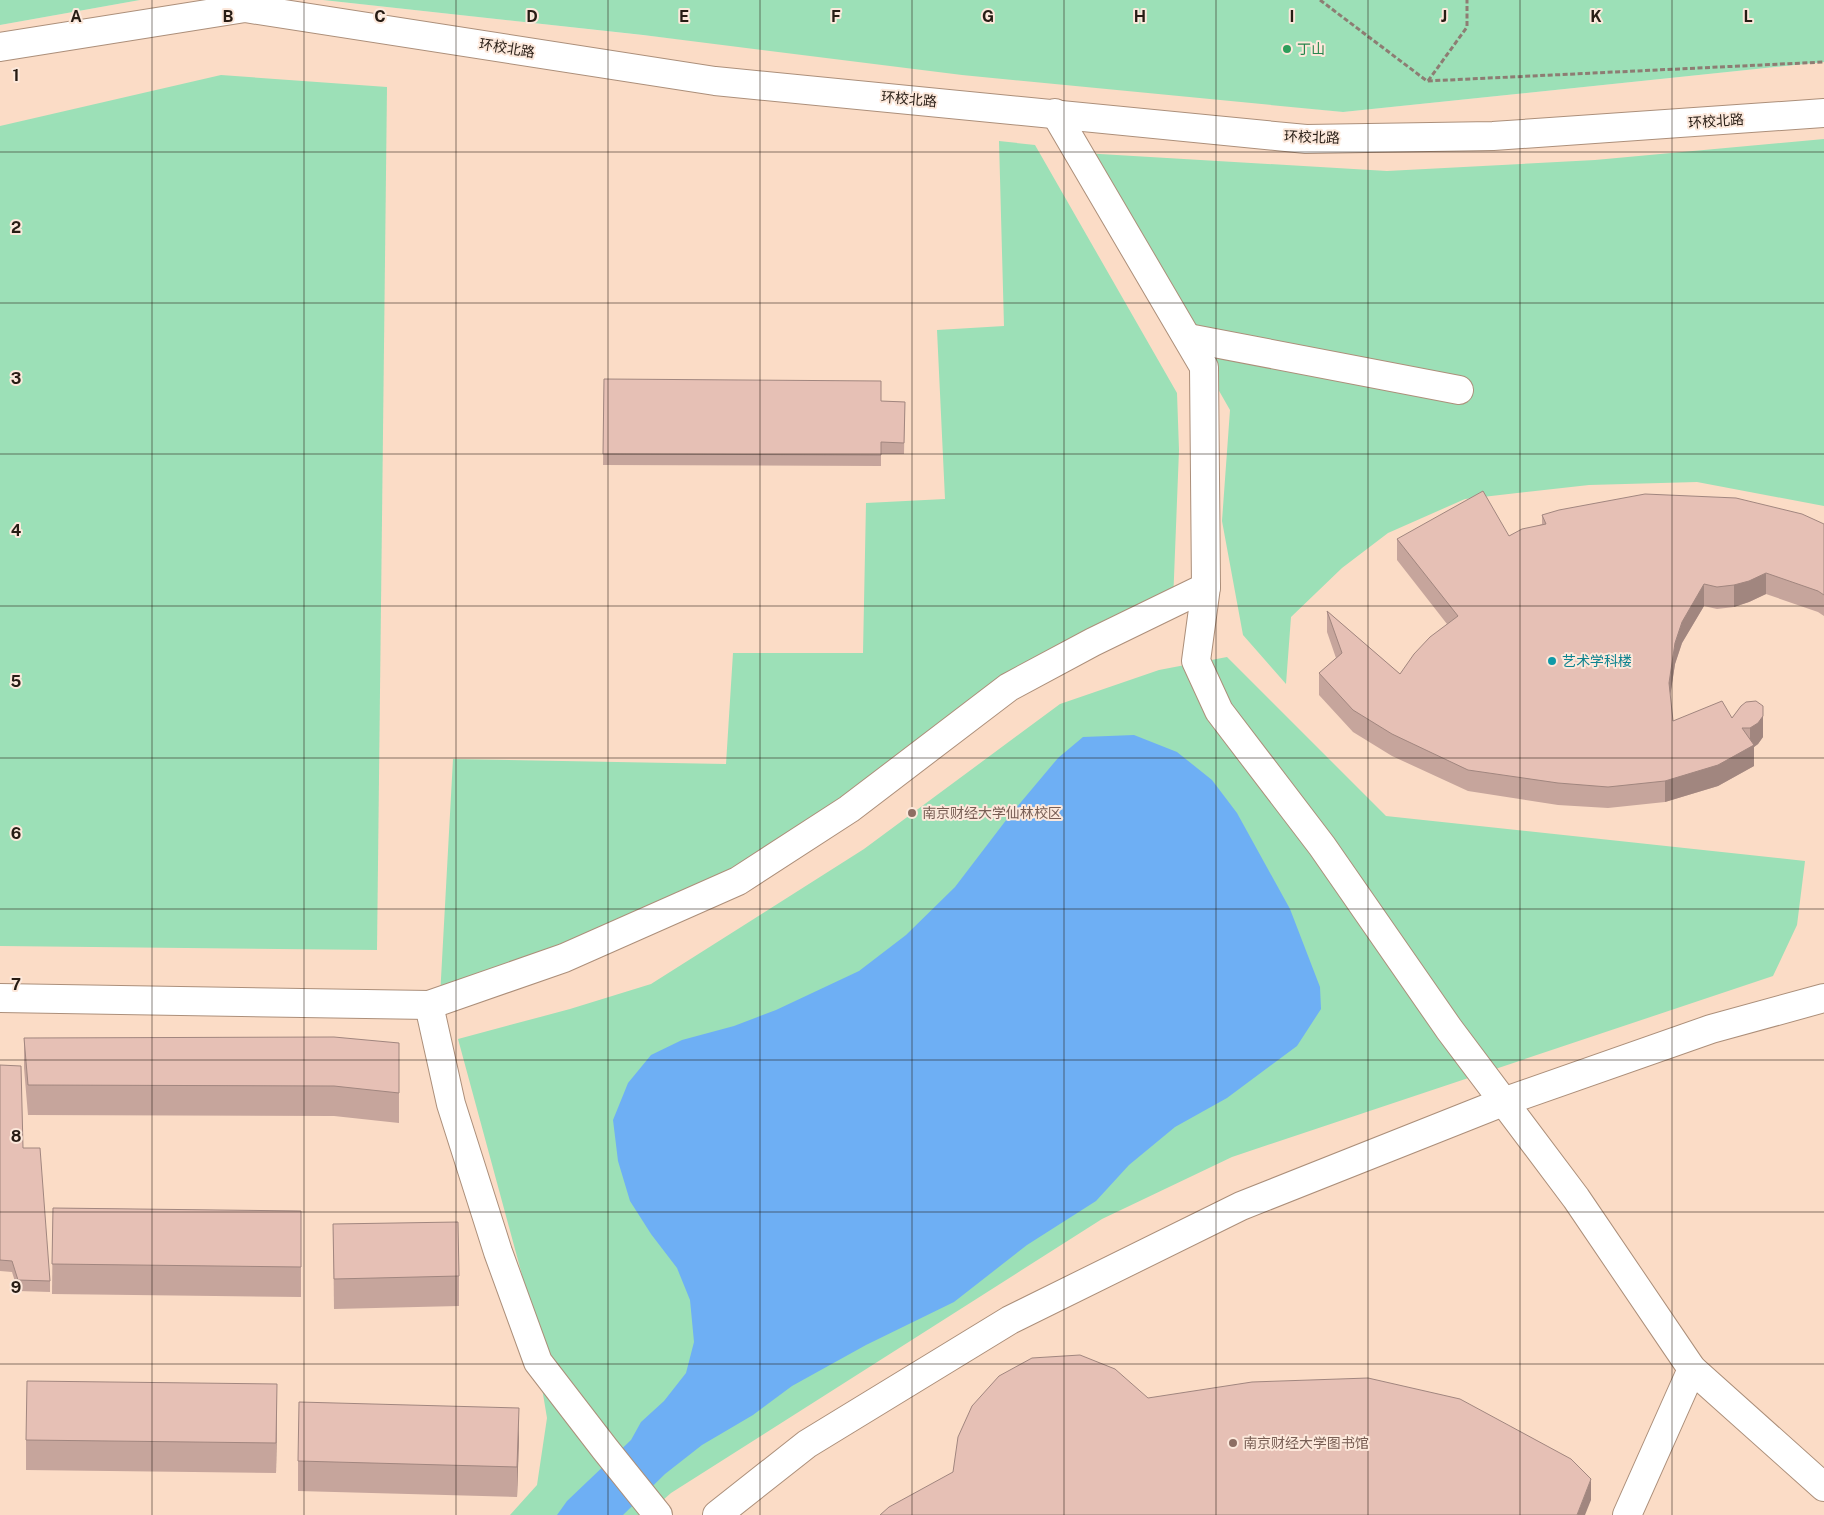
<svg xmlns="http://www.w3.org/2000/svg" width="1824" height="1515" font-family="'Public Sans','Noto Sans SC',sans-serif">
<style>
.built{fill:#fbdcc6}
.green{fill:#9ce0b7}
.water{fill:#6eaff4}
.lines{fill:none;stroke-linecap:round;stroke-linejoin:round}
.minor-casing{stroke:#ac8f7a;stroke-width:30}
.path{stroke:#8d7d73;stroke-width:3;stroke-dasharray:5 2.5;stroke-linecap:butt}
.minor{stroke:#fff;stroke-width:28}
.wall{fill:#c6a59c}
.shaded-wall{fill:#a1867f}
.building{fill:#e6c0b5;stroke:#a1867f}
.grid{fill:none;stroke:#271c14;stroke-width:1;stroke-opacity:0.55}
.leisure-dot{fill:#2e9e5b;stroke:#fce8db;stroke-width:2}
.culture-dot{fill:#0f9aa8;stroke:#fce8db;stroke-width:2}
.education-dot{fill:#8d6e63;stroke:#fce8db;stroke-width:2}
.labels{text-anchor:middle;stroke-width:4;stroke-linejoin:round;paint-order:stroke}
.street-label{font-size:14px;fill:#271c14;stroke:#fce8db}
.leisure-label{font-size:14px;fill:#27864d;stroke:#fce8db;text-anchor:start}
.culture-label{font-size:14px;fill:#0d838f;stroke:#fce8db;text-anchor:start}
.education-label{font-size:14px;fill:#785e54;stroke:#fce8db;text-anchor:start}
.grid-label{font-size:16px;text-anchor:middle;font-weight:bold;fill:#271c14;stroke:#fce8db;stroke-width:4;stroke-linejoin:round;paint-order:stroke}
</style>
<rect width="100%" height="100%" fill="#fce8db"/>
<polygon class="built" points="140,0 323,0 1343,112 1824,62 1824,1515 0,1515 0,25"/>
<g class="green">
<polygon points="0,0 140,0 0,25"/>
<polygon points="323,0 1824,0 1824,62 1343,112 962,75 643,35"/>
<polygon points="221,75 387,87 377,950 0,946 0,126"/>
<polygon points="1824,139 1824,506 1697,482 1589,485 1465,499 1388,533 1342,568 1291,617 1286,684 1243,635 1222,521 1230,410 1083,153 1387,171 1595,160"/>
<polygon points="999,141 1035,145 1177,393 1179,450 1173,603 1097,639 763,866 440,997 453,759 726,764 733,653 863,653 866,503 945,499 937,330 1004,326"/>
<polygon points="1227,657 1386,816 1805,861 1797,925 1773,976 1232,1157 1102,1219 671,1493 646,1515 510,1515 537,1485 547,1418 525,1286 458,1039 570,1009 651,984 864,849 1060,704 1159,670"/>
</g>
<polygon class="water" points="1134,735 1177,752 1212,780 1237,813 1290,909 1320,987 1321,1009 1297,1046 1227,1098 1175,1127 1129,1165 1096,1201 1027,1245 954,1302 866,1345 792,1386 753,1415 702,1445 665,1474 623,1515 557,1515 567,1501 631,1440 641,1422 664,1401 686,1373 694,1342 690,1300 677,1268 651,1234 630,1201 618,1161 613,1120 628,1083 651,1055 682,1040 734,1026 776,1010 859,971 906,935 955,887 1010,815 1058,758 1083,737"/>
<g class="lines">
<defs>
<g id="minor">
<polyline points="0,47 245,8 715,81 1306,139 1493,136 1824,113"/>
<polyline points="1188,338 1459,390"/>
<polyline points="1206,587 1196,661 1219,711 1322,846 1449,1029 1576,1198 1692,1369 1824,1487"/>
<polyline points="0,998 429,1005 564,958 738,881 849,809 1009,687 1093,642 1206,587 1204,367 1055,113"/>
<polyline points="429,1005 451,1104 498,1252 538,1362 605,1449 658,1515"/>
<polyline points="717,1515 807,1444 1010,1320 1241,1206 1503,1102 1711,1029 1824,998"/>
<polyline points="1627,1515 1692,1369"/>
</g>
</defs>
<use href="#minor" class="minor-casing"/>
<g class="path">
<polyline points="1320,0 1427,81 1824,62"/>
<polyline points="1428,81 1467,27 1467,0"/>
</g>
<use href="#minor" class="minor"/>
</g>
<g class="wall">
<polygon points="604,379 881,401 905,402 904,454 881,454 881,466 603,465"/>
<polygon points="1542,515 1824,524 1824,616 1818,612 1766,594 1749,602 1734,607 1717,609 1704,606 1682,643 1675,664 1670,695 1673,721 1732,718 1741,706 1763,737 1758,744 1754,747 1754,766 1718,786 1665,802 1608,808 1558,805 1468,791 1392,756 1353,732 1319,695 1319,673 1336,658 1327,632 1327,611 1400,674 1447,624 1397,560 1397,539 1509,536 1542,524"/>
<polygon points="24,1038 399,1043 399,1123 334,1116 28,1115 24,1068"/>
<polygon points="0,1065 23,1148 50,1281 50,1292 18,1291 12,1272 0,1271"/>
<polygon points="53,1208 301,1211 301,1297 52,1294"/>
<polygon points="333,1224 459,1276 459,1306 334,1309"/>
<polygon points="277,1414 276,1473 26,1470 26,1440"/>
<polygon points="519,1438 517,1497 298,1491 298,1461"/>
</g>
<g class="shaded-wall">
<polygon points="1766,573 1766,594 1749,602 1734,607 1734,585"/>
<polygon points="1704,584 1704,606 1682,643 1675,664 1669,704 1669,683 1675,643 1682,622"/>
<polygon points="1763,716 1763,737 1758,744 1754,747 1754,766 1718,786 1665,802 1665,781 1750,747 1750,728"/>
<polygon points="277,1384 277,1414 276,1473 276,1443"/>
<polygon points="519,1408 519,1438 517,1497 517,1467"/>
<polygon points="1591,1479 1591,1500 1585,1515 1577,1515"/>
</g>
<g class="building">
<polygon points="604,379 881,381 881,401 905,402 904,443 881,442 881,455 603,454"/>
<polygon points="1483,491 1509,536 1522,529 1546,524 1542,515 1559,510 1645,494 1736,498 1802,514 1824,524 1824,595 1818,591 1766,573 1749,581 1734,585 1717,587 1704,584 1682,622 1675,643 1669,683 1673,721 1722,701 1732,718 1741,706 1746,702 1756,701 1763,706 1763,716 1758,723 1750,728 1742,728 1754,745 1718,765 1665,781 1608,787 1558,783 1468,770 1392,734 1353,710 1319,673 1342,653 1327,611 1400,674 1414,654 1430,637 1458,616 1397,539"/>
<polygon points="334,1037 399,1043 399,1093 334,1086 28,1085 24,1038"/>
<polygon points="0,1065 21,1066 23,1148 40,1148 50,1281 18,1280 12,1261 0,1260"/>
<polygon points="53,1208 301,1211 301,1267 52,1264"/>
<polygon points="458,1222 459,1276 334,1279 333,1224"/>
<polygon points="1080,1355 1115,1369 1148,1398 1252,1382 1368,1378 1460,1399 1571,1459 1591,1479 1577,1515 880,1515 889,1507 953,1472 958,1437 972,1406 999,1376 1032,1358"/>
<polygon points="27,1381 277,1384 276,1443 26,1440"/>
<polygon points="299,1402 519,1408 517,1467 298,1461"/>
</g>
<path class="grid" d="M152,0V1515M304,0V1515M456,0V1515M608,0V1515M760,0V1515M912,0V1515M1064,0V1515M1216,0V1515M1368,0V1515M1520,0V1515M1672,0V1515M0,152H1824M0,303H1824M0,454H1824M0,606H1824M0,758H1824M0,909H1824M0,1060H1824M0,1212H1824M0,1364H1824"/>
<circle class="leisure-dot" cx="1287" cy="49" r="5"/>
<circle class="culture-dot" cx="1552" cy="661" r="5"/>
<g class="education-dot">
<circle cx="912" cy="813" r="5"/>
<circle cx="1233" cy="1443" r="5"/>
</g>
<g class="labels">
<g class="street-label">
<text transform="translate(507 48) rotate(9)" y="5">环校北路</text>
<text transform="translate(909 99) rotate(5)" y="5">环校北路</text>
<text transform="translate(1716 121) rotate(-4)" y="5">环校北路</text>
<text transform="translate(1312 137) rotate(2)" y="5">环校北路</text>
</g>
<g class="leisure-label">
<text x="1297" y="54">丁山</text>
</g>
<g class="culture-label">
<text x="1562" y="666">艺术学科楼</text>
</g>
<g class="education-label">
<text x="922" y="818">南京财经大学仙林校区</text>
<text x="1243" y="1448">南京财经大学图书馆</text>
</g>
</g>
<g class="grid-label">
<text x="76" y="22">A</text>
<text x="228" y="22">B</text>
<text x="380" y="22">C</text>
<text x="532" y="22">D</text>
<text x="684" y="22">E</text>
<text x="836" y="22">F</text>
<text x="988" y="22">G</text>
<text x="1140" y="22">H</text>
<text x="1292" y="22">I</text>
<text x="1444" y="22">J</text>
<text x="1596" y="22">K</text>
<text x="1748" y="22">L</text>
<text x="16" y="81">1</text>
<text x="16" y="233">2</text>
<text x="16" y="384">3</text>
<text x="16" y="536">4</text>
<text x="16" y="687">5</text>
<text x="16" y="839">6</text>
<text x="16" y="990">7</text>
<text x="16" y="1142">8</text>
<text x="16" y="1293">9</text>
</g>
</svg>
